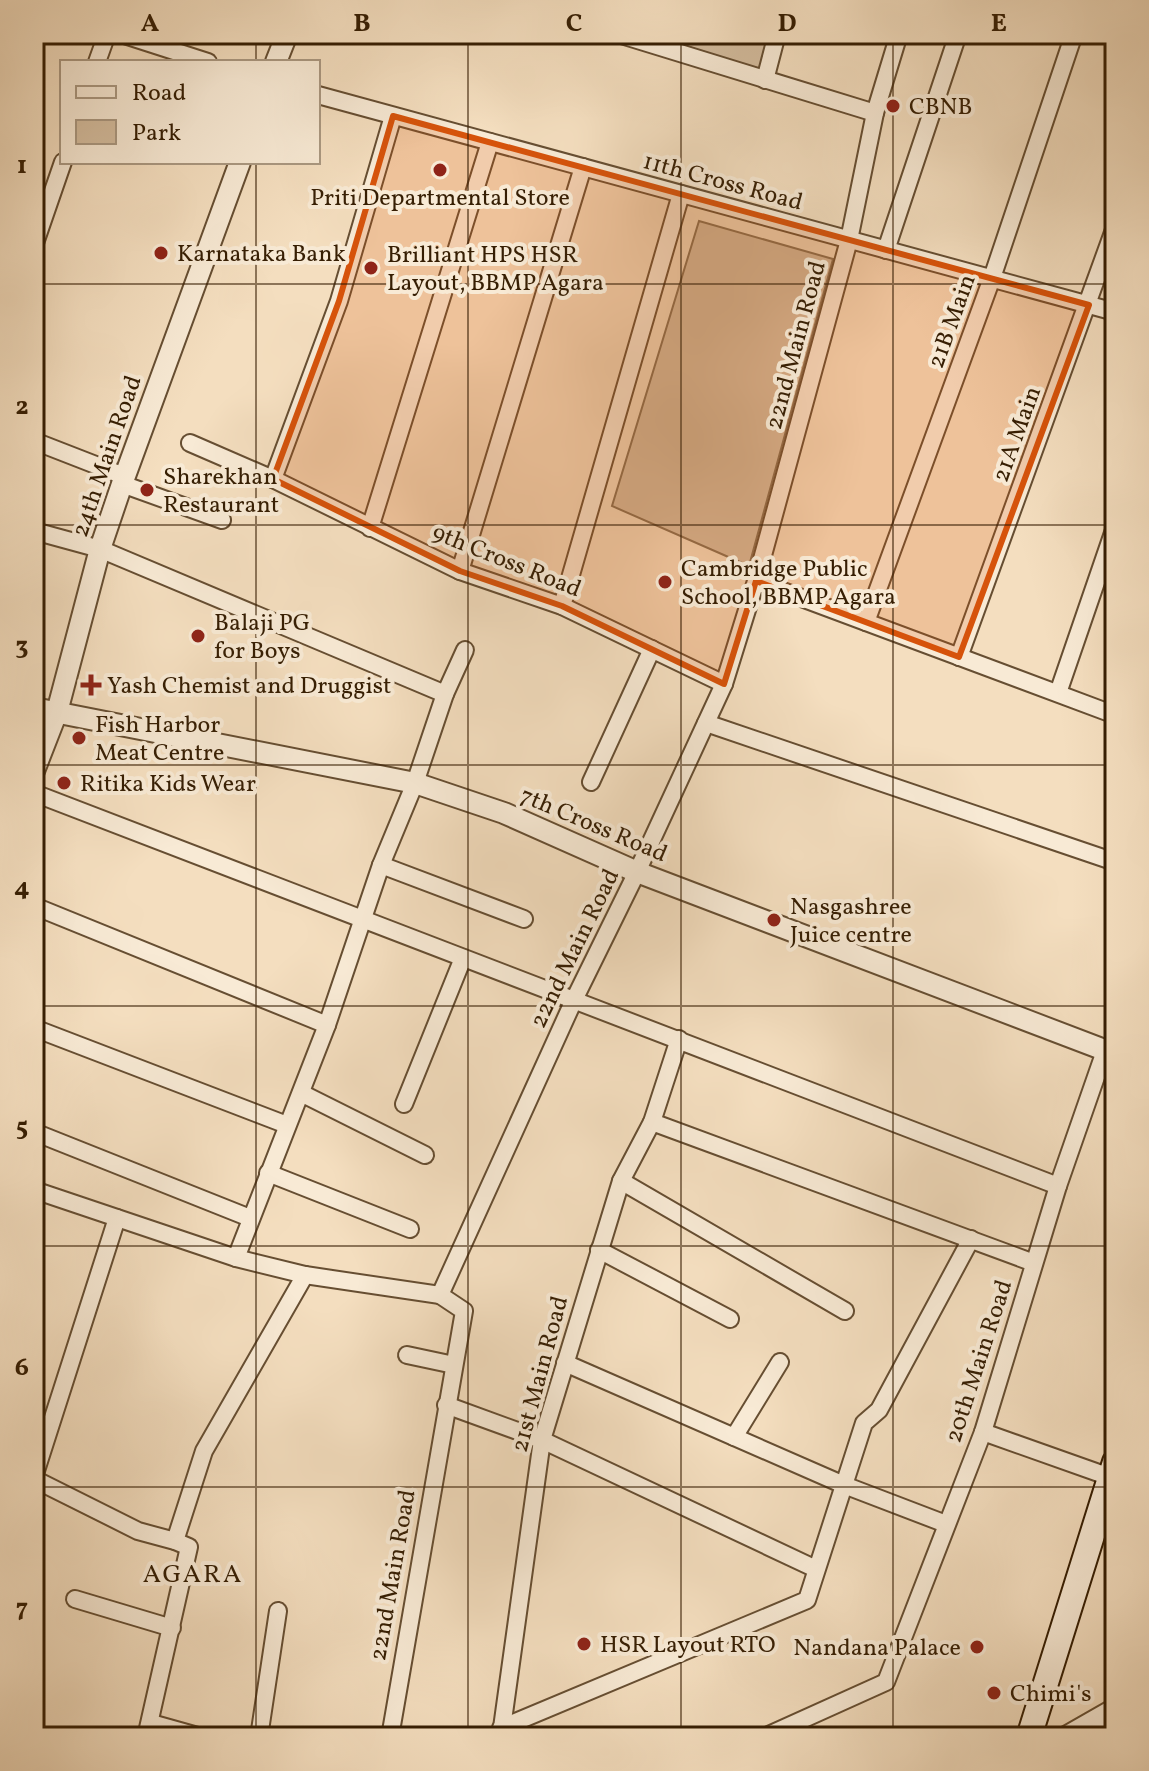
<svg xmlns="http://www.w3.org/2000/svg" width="1149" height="1771" font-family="Vollkorn,serif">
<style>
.green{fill:#d4bd9f;stroke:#856e51;stroke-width:2}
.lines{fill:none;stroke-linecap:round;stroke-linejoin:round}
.minor-casing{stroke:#664e32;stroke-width:20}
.tertiary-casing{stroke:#664e32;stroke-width:24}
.secondary-casing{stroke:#361e03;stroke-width:28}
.minor{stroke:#f8ead5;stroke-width:16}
.tertiary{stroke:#f8ead5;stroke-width:20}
.secondary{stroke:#f8ead5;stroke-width:24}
.marked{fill:#d6530b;fill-opacity:0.2;stroke:#d6530b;stroke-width:6;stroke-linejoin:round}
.grid{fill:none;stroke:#361e03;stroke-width:2;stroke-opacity:0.55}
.poi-dot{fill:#8f2418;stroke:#f8ead5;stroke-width:3}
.labels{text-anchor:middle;stroke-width:8;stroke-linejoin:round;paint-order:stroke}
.poi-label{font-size:24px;fill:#361e03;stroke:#f8ead5;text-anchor:start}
.street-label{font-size:24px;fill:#361e03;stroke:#f8ead5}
.neighbourhood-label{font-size:26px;letter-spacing:2px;fill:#361e03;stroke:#f8ead5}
.neatline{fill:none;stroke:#361e03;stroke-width:3}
.grid-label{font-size:26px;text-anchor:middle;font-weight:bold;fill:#361e03}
</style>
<rect width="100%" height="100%" fill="#f4debf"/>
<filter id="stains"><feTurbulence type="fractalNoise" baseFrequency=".0025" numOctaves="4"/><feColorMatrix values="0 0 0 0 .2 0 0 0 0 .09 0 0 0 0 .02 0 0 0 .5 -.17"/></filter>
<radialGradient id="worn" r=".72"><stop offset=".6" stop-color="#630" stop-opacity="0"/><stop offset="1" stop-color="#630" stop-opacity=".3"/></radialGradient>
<g class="green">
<polygon points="649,34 770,34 760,70"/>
<polygon points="699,221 833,259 749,566 612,506"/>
</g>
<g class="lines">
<defs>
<g id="minor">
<polyline points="121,34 208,62"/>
<polyline points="618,34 875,113"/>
<polyline points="97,62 107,34"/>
<polyline points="765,80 777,34"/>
<polyline points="318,95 1115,312"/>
<polyline points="34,246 63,162"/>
<polyline points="886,250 958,34"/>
<polyline points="34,441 124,476"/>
<polyline points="190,443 273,479 460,571 562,606 724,684"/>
<polyline points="273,479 339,301 393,116"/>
<polyline points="122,484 222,520"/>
<polyline points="370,528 490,142"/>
<polyline points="34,531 100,549 445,694 415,783 381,865 327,1025 236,1258"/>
<polyline points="460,571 583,167"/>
<polyline points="756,581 1115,715"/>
<polyline points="562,606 681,194"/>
<polyline points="866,622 992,278 1074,34"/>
<polyline points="959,657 1115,227"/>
<polyline points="1058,693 1115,527"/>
<polyline points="445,694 465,650"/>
<polyline points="706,723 1115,862"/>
<polyline points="591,782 652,649"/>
<polyline points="34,793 1058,1186"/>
<polyline points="381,865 524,919"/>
<polyline points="34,906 327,1025"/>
<polyline points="34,1028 287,1125"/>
<polyline points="301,1093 425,1155"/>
<polyline points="404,1104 463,958"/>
<polyline points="652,1122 1034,1263"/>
<polyline points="34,1132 250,1218"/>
<polyline points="268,1173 410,1229"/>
<polyline points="621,1181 845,1311"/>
<polyline points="34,1190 236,1258 305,1275 440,1295"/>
<polyline points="599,1250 730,1319"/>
<polyline points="407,1355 454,1365"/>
<polyline points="565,1363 844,1485 946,1524"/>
<polyline points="446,1405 542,1440 816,1569"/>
<polyline points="983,1432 1110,1477"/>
<polyline points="734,1437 780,1362"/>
<polyline points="34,1477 117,1218"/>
<polyline points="34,1479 138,1531 175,1541 189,1547 146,1737"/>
<polyline points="175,1541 204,1451 305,1275"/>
<polyline points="75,1599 172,1628"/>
<polyline points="151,1723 201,1737"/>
<polyline points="501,1728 807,1600 864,1423 879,1410 971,1239"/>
<polyline points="501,1735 542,1440 621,1181 652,1122 679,1039"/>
<polyline points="259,1737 278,1611"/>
<polyline points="390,1737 464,1311 440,1295 574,1000 637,872 724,684 756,581 849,240 875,113 899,34"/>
<polyline points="764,1737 886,1682 983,1432 1058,1186 1105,1051"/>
</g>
<g id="tertiary">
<polyline points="276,62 287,34"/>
<polyline points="34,708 415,783 504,813 637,872 1115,1054"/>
<polyline points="34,771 57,712 100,549 122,484 240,162"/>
<polyline points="1066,1737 1115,1709"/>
</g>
<polyline id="secondary" points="1029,1737 1115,1462"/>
</defs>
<use href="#minor" class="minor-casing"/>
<use href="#tertiary" class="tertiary-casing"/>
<use href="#secondary" class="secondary-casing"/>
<use href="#minor" class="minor"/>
<use href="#tertiary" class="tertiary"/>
<use href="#secondary" class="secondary"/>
</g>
<path class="marked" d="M393,116L1089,305L959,657L756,581L724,684L562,606L460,571L273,479L339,301Z"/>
<path class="grid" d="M256,34V62M468,34V1737M681,34V1737M893,34V1737M256,162V1737M34,284H1115M34,525H1115M34,765H1115M34,1006H1115M34,1246H1115M34,1487H1115"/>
<g class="poi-dot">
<circle cx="893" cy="106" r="8"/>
<circle cx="440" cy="170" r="8"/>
<circle cx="161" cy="253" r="8"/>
<circle cx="371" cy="268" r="8"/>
<circle cx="147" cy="490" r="8"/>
<circle cx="665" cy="582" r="8"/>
<circle cx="198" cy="636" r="8"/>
<path d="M87 673h8v8h8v8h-8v8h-8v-8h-8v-8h8z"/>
<circle cx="79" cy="738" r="8"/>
<circle cx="64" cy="783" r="8"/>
<circle cx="774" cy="920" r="8"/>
<circle cx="584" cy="1644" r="8"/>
<circle cx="977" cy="1647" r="8"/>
<circle cx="994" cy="1693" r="8"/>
</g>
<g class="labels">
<g class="poi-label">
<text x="909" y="114">CBNB</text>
<text x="440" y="205" text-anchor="middle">Priti Departmental Store</text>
<text x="177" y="261">Karnataka Bank</text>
<text x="387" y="262">Brilliant HPS HSR<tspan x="387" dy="28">Layout, BBMP Agara</tspan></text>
<text x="163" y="484">Sharekhan<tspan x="163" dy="28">Restaurant</tspan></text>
<text x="681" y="576">Cambridge Public<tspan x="681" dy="28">School, BBMP Agara</tspan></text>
<text x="214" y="630">Balaji PG<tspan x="214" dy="28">for Boys</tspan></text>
<text x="107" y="693">Yash Chemist and Druggist</text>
<text x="95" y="732">Fish Harbor<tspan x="95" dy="28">Meat Centre</tspan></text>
<text x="80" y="791">Ritika Kids Wear</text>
<text x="790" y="914">Nasgashree<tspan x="790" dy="28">Juice centre</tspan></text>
<text x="600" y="1652">HSR Layout RTO</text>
<text x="961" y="1655" text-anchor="end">Nandana Palace</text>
<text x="1010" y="1701">Chimi's</text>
</g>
<g class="street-label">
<text transform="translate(723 181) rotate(15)" y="8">11th Cross Road</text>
<text transform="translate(951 321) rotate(-70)" y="8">21B Main</text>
<text transform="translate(795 345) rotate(-75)" y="8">22nd Main Road</text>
<text transform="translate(1016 434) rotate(-70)" y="8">21A Main</text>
<text transform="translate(106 456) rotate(-71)" y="8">24th Main Road</text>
<text transform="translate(507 560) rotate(22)" y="8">9th Cross Road</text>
<text transform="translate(594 824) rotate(23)" y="8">7th Cross Road</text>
<text transform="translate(574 948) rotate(-64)" y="8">22nd Main Road</text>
<text transform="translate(978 1361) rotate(-72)" y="8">20th Main Road</text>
<text transform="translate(539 1374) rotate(-75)" y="8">21st Main Road</text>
<text transform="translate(392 1575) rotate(-80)" y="8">22nd Main Road</text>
</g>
<g class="neighbourhood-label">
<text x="193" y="1582">AGARA</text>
</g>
</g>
<rect width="1149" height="1771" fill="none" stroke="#f4debf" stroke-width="88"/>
<rect x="60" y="60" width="260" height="104" fill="#f8ead5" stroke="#aa9881" stroke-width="2"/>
<rect x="76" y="86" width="40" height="12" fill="#f8ead5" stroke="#aa9881" stroke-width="2"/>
<text x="132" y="100" font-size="24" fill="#361e03">Road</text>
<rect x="76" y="120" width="40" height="24" fill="#d4bd9f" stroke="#aa9881" stroke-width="2"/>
<text x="132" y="140" font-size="24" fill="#361e03">Park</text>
<rect x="44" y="44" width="1061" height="1683" class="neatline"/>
<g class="grid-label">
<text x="150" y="31">A</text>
<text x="362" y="31">B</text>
<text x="574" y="31">C</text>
<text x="787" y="31">D</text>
<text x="999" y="31">E</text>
<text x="22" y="173">1</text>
<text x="22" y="414">2</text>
<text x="22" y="654">3</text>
<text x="22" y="895">4</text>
<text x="22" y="1135">5</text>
<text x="22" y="1375">6</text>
<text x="22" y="1616">7</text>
</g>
<rect width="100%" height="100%" filter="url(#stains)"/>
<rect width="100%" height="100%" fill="url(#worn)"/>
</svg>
